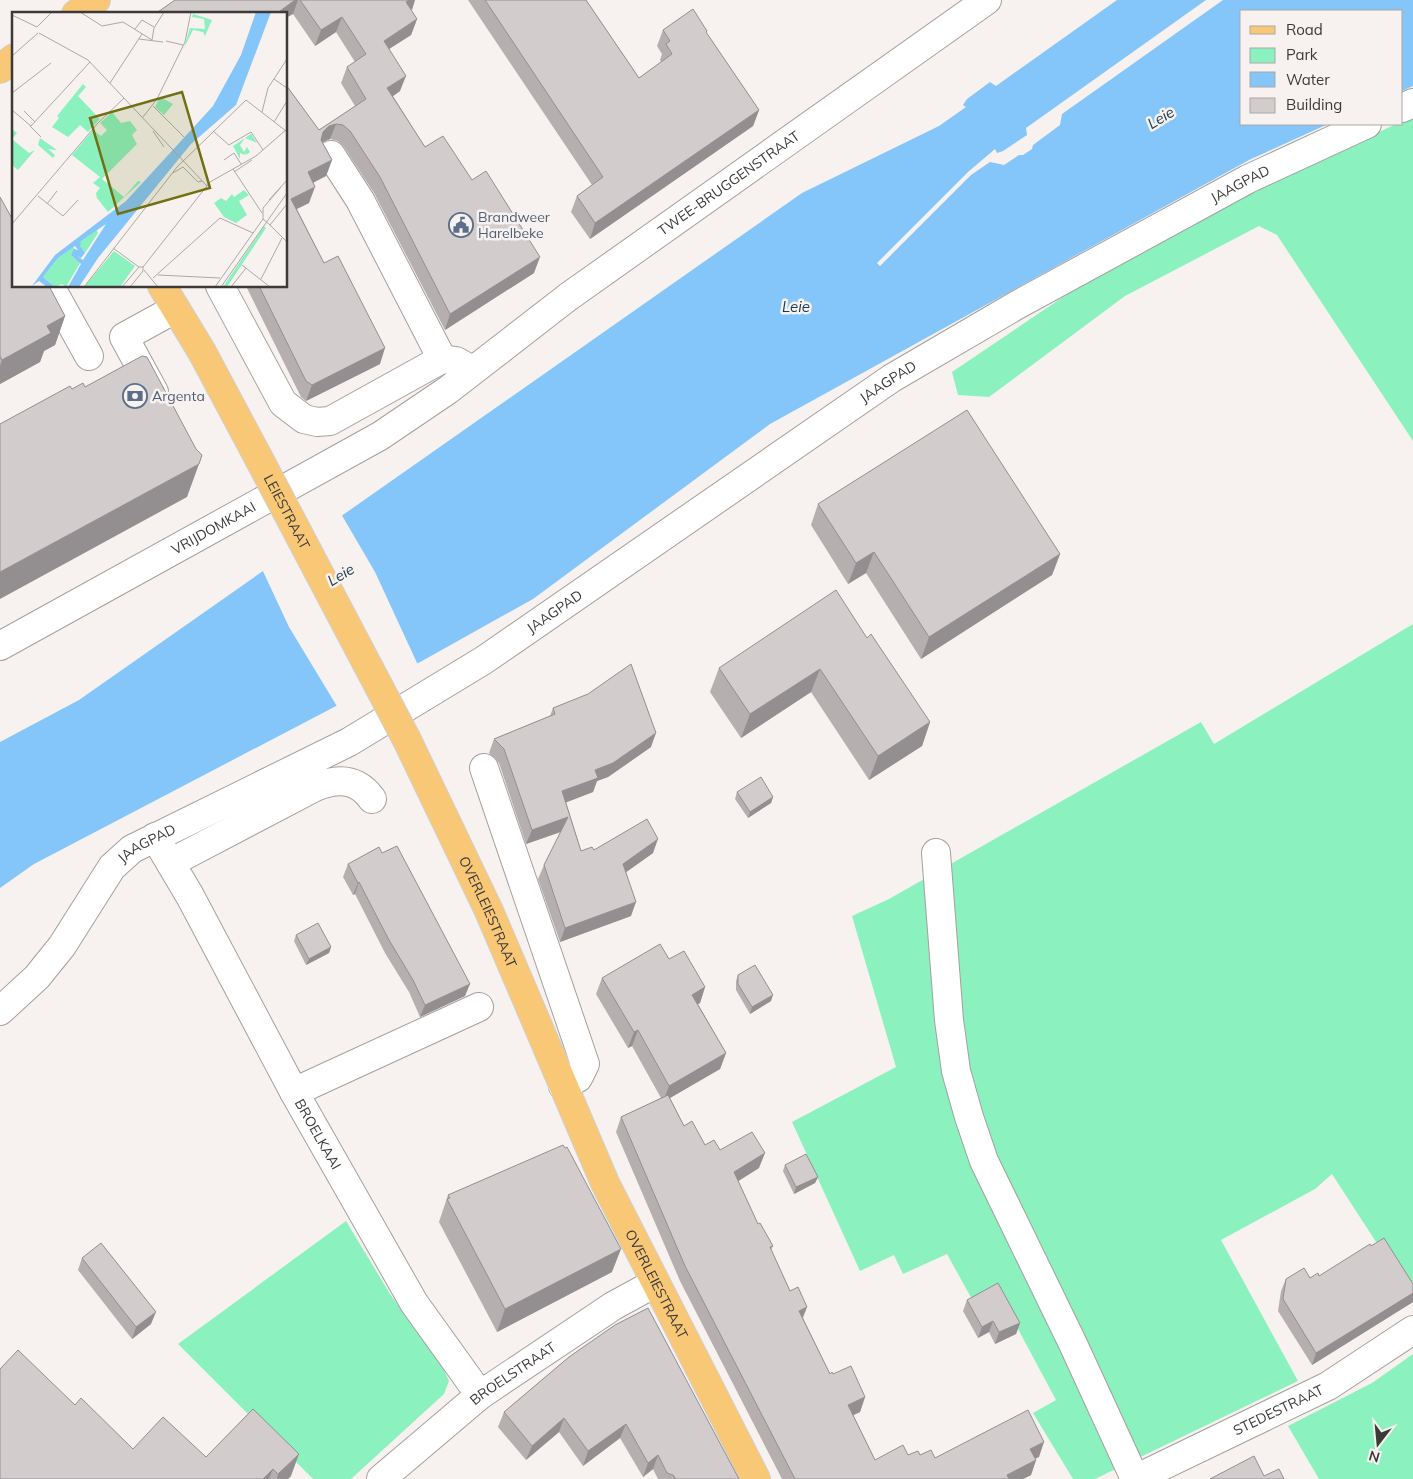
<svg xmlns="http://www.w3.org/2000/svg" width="1413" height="1479" font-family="Mulish,sans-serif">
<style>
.green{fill:#8af1bf}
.water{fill:#84c5fa}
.pier{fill:#f7f2ef}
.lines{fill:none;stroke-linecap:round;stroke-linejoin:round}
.minor-casing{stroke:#a5a09d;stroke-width:30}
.major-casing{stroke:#d0d0cf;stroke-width:30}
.minor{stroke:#fff;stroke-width:28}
.major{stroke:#f8c877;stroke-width:28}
.major-bridge-casing{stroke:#d0d0cf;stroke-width:30;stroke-linecap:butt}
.major-bridge{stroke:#f8c877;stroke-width:28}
.wall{fill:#b5afb0}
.shaded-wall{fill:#938f90}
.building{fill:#d2cccd;stroke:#938f90}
.labels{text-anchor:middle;stroke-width:5;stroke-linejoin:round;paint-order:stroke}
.street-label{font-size:14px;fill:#3c3a39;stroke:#f7f2ef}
.service-label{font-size:14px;fill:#4e5e75;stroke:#f7f2ef;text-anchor:start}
.water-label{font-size:15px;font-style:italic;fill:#173a55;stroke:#f7f2ef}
.inset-road{fill:none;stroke:#aca8a6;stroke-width:1}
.view{fill:#716f11;fill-opacity:0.15;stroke:#716f11;stroke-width:2.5}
.inset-edge{fill:none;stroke:#3c3a39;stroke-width:2.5}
</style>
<rect width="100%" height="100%" fill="#f7f2ef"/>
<g class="green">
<polygon points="1413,116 1413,441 1277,235 1259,226 1125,296 989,397 958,395 952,372 1066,295 1260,188 1396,124 1402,124 1402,121"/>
<polygon points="1413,624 1413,1299 1332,1174 1315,1189 1221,1240 1298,1381 1095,1479 1073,1479 1033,1413 1056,1400 995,1286 973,1301 947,1254 903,1274 894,1255 860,1271 792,1122 896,1067 852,916 889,899 1201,722 1214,744"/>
<polygon points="346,1221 390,1294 442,1366 449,1381 444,1394 351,1479 313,1479 178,1344"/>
<polygon points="1413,1354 1413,1479 1319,1479 1288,1426 1372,1383"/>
</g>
<polygon class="water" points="1117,0 1206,0 1026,128 1027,135 1003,151 997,153 995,149 968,172 877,263 880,266 971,175 990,162 1004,165 1019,155 1023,155 1032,149 1033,145 1060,125 1062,114 1223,0 1413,0 1413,86 1402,91 1402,11 1242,11 1242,124 1328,124 1249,160 770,424 533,599 422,661 34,864 0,888 0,742 79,700 802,193 939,126 966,107 963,105 967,99 990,82 996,86"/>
<polygon class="pier" points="340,512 375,572 418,665 338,708 289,627 261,567"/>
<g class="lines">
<defs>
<g id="minor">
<polyline points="1402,108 1413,103"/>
<polyline points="331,155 360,200 442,359"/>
<polyline points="50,286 89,356"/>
<polyline points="220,286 283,403 304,419 317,422 330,421 442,359 456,361 472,370"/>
<polyline points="154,392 124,337 175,309"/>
<path id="s1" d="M0,646L380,436L448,390L568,297L987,0"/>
<polyline points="484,768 585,1064 578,1078 563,1086"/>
<path id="s2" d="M155,837L190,896L294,1092L414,1303L480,1395"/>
<polyline points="936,853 949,1020 956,1071 969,1117 984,1161 1073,1344 1135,1479"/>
<path d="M172,862L315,787C337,778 357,778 372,799"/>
<path id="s3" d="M0,1011L37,977L62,946L112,867L132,849L349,742L484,660L892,378L1017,305L1248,179L1367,124"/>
<polyline points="294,1092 479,1007"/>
<path id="s4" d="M381,1479L480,1395L613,1306L655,1283"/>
<path id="s5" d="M1135,1479L1328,1386L1413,1330"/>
</g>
<g id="major">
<polyline points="76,14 96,0"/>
<polyline points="0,69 14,58"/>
<polyline points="162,286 202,352 258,457"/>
<path id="s6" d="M407,740L489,911L605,1183L756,1479"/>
</g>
</defs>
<use href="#minor" class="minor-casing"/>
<use href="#major" class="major-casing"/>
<use href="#minor" class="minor"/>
<use href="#major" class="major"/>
<defs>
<g id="major-bridge">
<path id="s7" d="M258,457L407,740"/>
</g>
</defs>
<use href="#major-bridge" class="major-bridge-casing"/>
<use href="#major-bridge" class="major-bridge"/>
</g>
<g class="wall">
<polygon points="175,0 415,0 411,11 417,19 411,35 389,49 400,91 393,96 425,147 472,180 534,273 445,330 374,193 344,147 338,141 330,139 323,142 322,142 332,160 326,176 313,183 309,203 297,209 324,263 380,364 306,401 301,397 246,286 286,286 286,85 319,130 355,106 341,83 347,67 355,62 336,32 315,46 293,14"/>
<polygon points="468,0 586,0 639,78 661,62 660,60 662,54 657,46 663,30 706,34 759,110 753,126 590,239 571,212 577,196 592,185"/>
<polygon points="0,197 65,316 55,345 44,351 40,362 0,384"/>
<polygon points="818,504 1060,554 1052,575 921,659 866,573 848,584 811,525"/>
<polygon points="867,638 930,722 922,746 869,780 811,692 741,738 710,692 719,668"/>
<polygon points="553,708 651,747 608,777 597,781 593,792 566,802 581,851 594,850 653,853 626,872 631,916 560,942 538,879 544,865 561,832 526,844 499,763 489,753 494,739 550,716"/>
<polygon points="737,792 773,797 771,803 748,818 735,799"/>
<polygon points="348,864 465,996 420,1017 409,992 385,953 355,894 353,895 343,877"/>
<polygon points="296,935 331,947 329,953 306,965 294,941"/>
<polygon points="669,959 705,987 700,1003 698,1004 726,1053 720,1069 670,1098 684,1126 705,1145 720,1150 759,1168 738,1181 758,1224 773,1246 771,1250 790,1291 807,1307 803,1318 830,1374 833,1374 865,1397 860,1412 853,1415 875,1460 908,1455 920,1455 935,1458 1039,1457 1035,1458 1036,1460 1031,1475 1023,1479 782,1479 680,1281 616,1132 621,1117 661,1098 632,1046 628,1048 596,994 602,978"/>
<polygon points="738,975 771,1001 750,1014 736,990 736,981"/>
<polygon points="785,1165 818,1177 815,1183 794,1194 783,1171"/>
<polygon points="448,1195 612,1272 497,1332 439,1222"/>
<polygon points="1371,1246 1413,1284 1413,1302 1312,1365 1278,1311 1281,1291 1286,1279 1310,1278 1319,1276"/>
<polygon points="82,1258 151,1324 132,1339 78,1270"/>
<polygon points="967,1300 1020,1323 1016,1334 995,1344 989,1332 978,1338 963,1311"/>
<polygon points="569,1357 739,1479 658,1479 653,1469 643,1477 620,1438 583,1466 559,1432 526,1460 498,1427 504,1412"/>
<polygon points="75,1405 133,1449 206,1457 253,1409 291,1476 288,1479 0,1479"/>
</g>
<g class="shaded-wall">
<polygon points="295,0 298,0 293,14 286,18 286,14 276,14"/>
<polygon points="409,0 415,0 412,10 406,2"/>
<polygon points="342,17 336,32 315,46 321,30"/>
<polygon points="417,19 411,35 378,56 384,41"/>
<polygon points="406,76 400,91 382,104 387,88"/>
<polygon points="759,110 753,126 590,239 595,223"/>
<polygon points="336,124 330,139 323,142 317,148 323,132 329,126"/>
<polygon points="332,160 326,176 302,188 308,172"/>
<polygon points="315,187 309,203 286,214 291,199"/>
<polygon points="540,257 534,273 445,330 450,314"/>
<polygon points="65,316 55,345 44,351 40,362 0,384 0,366 2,360 47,326"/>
<polygon points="385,348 380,364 306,401 312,385"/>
<polygon points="199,464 187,497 0,599 0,572"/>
<polygon points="874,552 866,573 848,584 856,563"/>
<polygon points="1060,554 1052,575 921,659 929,637"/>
<polygon points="820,669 811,692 741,738 750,714"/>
<polygon points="930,722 922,746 869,780 878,756"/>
<polygon points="656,733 651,747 608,777 597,781 593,792 557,806 562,791 595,770"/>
<polygon points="773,797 771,803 748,818 750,812"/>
<polygon points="568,817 563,831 526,844 532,830"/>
<polygon points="658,839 653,853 618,878 623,864"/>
<polygon points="359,882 355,894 353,895 358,883"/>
<polygon points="636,902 631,916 560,942 565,928"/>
<polygon points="331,947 329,953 306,965 309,959"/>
<polygon points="470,984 465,996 420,1017 425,1005"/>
<polygon points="705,987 700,1003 686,1011 692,995"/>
<polygon points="773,995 771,1001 750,1014 752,1007"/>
<polygon points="638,1030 632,1046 628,1048 634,1032"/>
<polygon points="726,1053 720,1069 663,1102 669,1086"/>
<polygon points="765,1153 759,1168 729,1187 734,1172"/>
<polygon points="818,1177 815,1183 794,1194 796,1187"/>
<polygon points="621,1249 612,1272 497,1332 505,1309"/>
<polygon points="1413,1293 1413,1302 1312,1365 1316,1353"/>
<polygon points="807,1307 801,1321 799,1311"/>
<polygon points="156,1312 151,1324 132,1339 136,1327"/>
<polygon points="993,1321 989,1332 978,1338 982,1327"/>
<polygon points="1020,1323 1016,1334 995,1344 999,1332"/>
<polygon points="865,1397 860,1412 843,1420 848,1405"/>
<polygon points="564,1418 559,1432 526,1460 532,1446"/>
<polygon points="626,1424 620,1438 583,1466 588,1451"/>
<polygon points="1044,1442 1039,1457 1025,1463 1030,1449"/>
<polygon points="299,1454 291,1476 288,1479 277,1479 278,1474"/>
<polygon points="658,1455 653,1469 643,1477 648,1463"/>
<polygon points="1036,1460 1031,1475 1023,1479 1006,1479 1007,1475"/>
<polygon points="273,1469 269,1479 263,1479"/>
</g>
<g class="building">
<polygon points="175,0 295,0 276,14 155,14"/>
<polygon points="300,0 409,0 406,2 417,19 384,41 406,76 387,88 425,147 443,136 472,180 486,171 540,257 450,314 380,177 350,131 343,125 336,124 329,126 323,132 321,140 332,160 308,172 315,187 291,199 324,263 338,256 385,348 312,385 306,381 259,286 286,286 286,85 319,130 366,99 347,67 366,54 342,17 321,30"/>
<polygon points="485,0 586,0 639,78 672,54 666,44 670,41 663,30 693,9 707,31 706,32 759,110 595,223 577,196 603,177"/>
<polygon points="0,197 14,222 14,286 49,286 65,316 47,326 51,333 2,360 0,356"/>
<polygon points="142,356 147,357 196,449 202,455 199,464 0,572 0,424 70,386 72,389 83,383 85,387"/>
<polygon points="967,410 1060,554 929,637 874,552 856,563 818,504"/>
<polygon points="836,590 867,638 871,634 930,722 878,756 820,669 750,714 719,668"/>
<polygon points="631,664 656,733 613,763 595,770 598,778 562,791 581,851 592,847 594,850 647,819 658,839 623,864 636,902 565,928 544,865 568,817 532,830 504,749 494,739 555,714 553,708 588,694"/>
<polygon points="761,777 773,797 750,812 737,792"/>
<polygon points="397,846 470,984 425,1005 413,980 389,940 359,882 358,883 348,864 379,847 382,853"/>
<polygon points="318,923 331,947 309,959 296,935"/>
<polygon points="660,944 669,959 684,951 705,987 692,995 726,1053 669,1086 638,1030 634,1032 602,978"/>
<polygon points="755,965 773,995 752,1007 738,984 738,975"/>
<polygon points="668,1095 684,1126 692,1121 705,1145 714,1140 720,1150 752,1132 765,1153 734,1172 758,1224 760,1223 773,1246 770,1247 790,1291 798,1287 807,1307 799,1311 830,1374 832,1372 833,1374 851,1366 865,1397 848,1405 875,1460 903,1445 908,1455 918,1451 920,1455 931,1450 935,1458 1028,1410 1044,1442 1030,1449 1036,1460 1007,1475 1009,1479 795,1479 685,1266 621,1117"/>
<polygon points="563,1145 565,1148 567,1147 621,1249 505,1309 447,1199 450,1198 448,1195"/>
<polygon points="806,1154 818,1177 796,1187 785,1165"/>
<polygon points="1384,1238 1413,1284 1413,1293 1316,1353 1283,1299 1286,1279 1304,1268 1310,1278 1318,1273 1319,1276 1370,1244 1371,1246"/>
<polygon points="101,1243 156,1312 136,1327 82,1258"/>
<polygon points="998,1283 1020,1323 999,1332 993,1321 982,1327 967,1300"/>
<polygon points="648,1308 739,1479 676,1479 673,1475 667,1473 658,1455 648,1463 626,1424 588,1451 564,1418 532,1446 504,1412 569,1357 615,1325"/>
<polygon points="18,1350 75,1405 81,1398 133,1449 163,1417 206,1457 253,1409 299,1454 278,1474 273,1469 263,1479 0,1479 0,1369"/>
<polygon points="1254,1456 1264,1476 1279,1469 1284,1479 1210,1479"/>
</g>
<defs>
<symbol id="civic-ring" viewBox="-11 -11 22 22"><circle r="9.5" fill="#f7f2ef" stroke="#5c6f8a" stroke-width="1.5"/><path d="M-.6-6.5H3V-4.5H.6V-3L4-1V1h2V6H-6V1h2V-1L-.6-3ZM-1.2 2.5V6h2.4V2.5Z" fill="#5c6f8a"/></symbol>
<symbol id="bank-ring" viewBox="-11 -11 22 22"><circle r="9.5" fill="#f7f2ef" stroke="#5c6f8a" stroke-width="1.5"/><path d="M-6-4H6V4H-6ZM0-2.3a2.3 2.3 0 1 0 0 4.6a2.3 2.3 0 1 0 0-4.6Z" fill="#5c6f8a"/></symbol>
</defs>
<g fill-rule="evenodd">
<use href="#civic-ring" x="447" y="211" width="28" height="28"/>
<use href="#bank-ring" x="121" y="382" width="28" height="28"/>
</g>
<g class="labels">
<g class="street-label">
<text dy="5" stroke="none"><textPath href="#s1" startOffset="865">TWEE-BRUGGENSTRAAT</textPath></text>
<text dy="5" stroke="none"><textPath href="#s3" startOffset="1505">JAAGPAD</textPath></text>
<text dy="5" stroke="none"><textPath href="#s3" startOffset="1101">JAAGPAD</textPath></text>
<text dy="5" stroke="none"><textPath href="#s7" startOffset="62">LEIESTRAAT</textPath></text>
<text dy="5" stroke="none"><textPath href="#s1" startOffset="244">VRIJDOMKAAI</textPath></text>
<text dy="5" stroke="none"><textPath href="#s3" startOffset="696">JAAGPAD</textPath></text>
<text dy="5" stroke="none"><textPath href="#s3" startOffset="226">JAAGPAD</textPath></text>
<text dy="5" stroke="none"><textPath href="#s6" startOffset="190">OVERLEIESTRAAT</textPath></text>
<text dy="5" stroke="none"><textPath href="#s2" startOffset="339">BROELKAAI</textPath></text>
<text dy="5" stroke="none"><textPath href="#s6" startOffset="599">OVERLEIESTRAAT</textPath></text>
<text dy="5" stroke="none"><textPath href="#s4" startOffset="169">BROELSTRAAT</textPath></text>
<text dy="5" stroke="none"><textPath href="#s5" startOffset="159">STEDESTRAAT</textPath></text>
</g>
<g class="service-label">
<text x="478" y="222">Brandweer<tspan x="478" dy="16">Harelbeke</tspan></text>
<text x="152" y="401">Argenta</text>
</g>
<g class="water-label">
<text transform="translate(1161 118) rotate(-31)" y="5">Leie</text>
<text x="796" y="312">Leie</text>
<text transform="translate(341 575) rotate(-31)" y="5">Leie</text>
</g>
</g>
<g transform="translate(12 12)">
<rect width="275" height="275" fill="#f7f2ef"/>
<path d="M181,2L200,8L193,24L191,20L181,18L172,36L178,16L193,17L192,7L180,5ZM71,72L74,75L66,84L88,107L76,120L68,113L56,125L40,115L47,106L45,104ZM148,85L161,92L152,103L143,95ZM100,100L109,111L118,109L125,118L120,123L125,132L90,167L112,185L126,169L129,170L96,200L85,186L84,181L88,176L81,171L88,165L60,143L81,118L89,124L95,118L88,111ZM0,117L5,121L0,127L17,141L23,138L6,158L0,153ZM239,122L245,131L233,126L228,133L232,140L235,135L238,140L234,143L233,140V143L228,141V147L221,134ZM28,126L45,138L36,137L43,143L41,146L26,133ZM232,178L237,183L227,189L235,203L224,211L212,205L202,191L209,186L214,189L220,182L222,185ZM252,214L254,216L215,275H211ZM84,217L86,221L73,241L67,234L69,229ZM61,235L64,238L59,243L68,251L54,275L50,272L43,275L31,265L46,246ZM102,239L123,254L108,275L73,274Z" fill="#8af1bf"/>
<path d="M244,0H259L224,93L179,132L86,246L67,275H56L69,252L59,243L62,237L66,238L63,234L46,246L31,265L43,275H35L27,269L20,274L43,243L114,189L201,94L229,43ZM94,212L71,248L65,244L69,246L73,241L68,234L69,229Z" fill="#84c5fa" fill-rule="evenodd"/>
<path class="inset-road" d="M68,0L90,14L111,10L140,28L142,16M0,3L25,15M25,15L40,0M142,16L152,0M123,17L130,8L142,15M27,21L76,48L195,174M127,27L151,30M154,29L171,33M0,44L26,21M262,67L275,76M98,71L130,22M0,81L39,51M141,94L172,125M0,98L19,114L78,50M12,99L23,110M250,100L256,76L275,47M131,105L145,87L173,30L179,0M262,110L275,89M18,114L29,125M141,119L152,135M201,119L217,133L239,120L251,138M244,144L275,117M212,148L222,141L229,152M221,157L250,201M222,160L240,148M161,161L171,155L186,170L190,169M26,184L51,204L66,188M257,188L275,168M35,192L45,179M0,212L86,111L112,86M258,213L251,207V196L269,175M258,213L275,192M258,213L275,230M101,236L127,255M230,253L258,275M131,255L198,170L244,144M132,258L146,275M146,263L208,266M141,266L208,206L241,221M249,267L270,226M72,275L165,155L234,88L274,119M110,275L127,255H131M118,275L131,259V255M203,275L251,207M209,275L275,181M219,275L234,256"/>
<path class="view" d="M170,80L198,176L106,202L78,106Z"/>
<rect width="275" height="275" class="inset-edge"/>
</g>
<rect x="1240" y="10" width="162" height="115" fill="#f7f2ef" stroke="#aca8a6"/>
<rect x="1250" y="26" width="25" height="8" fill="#f8c877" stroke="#aca8a6"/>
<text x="1286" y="35" font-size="15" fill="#3c3a39">Road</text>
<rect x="1250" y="48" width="25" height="15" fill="#8af1bf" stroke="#aca8a6"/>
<text x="1286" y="60" font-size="15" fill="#3c3a39">Park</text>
<rect x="1250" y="72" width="25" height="15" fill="#84c5fa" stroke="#aca8a6"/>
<text x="1286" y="85" font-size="15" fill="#3c3a39">Water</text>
<rect x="1250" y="98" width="25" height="15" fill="#d2cccd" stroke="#aca8a6"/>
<text x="1286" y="110" font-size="15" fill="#3c3a39">Building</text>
<g transform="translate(1378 1444) rotate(196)" stroke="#f7f2ef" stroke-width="4" paint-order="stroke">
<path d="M0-4L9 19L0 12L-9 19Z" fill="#3c3a39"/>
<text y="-8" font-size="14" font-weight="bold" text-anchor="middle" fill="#3c3a39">N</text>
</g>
</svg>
